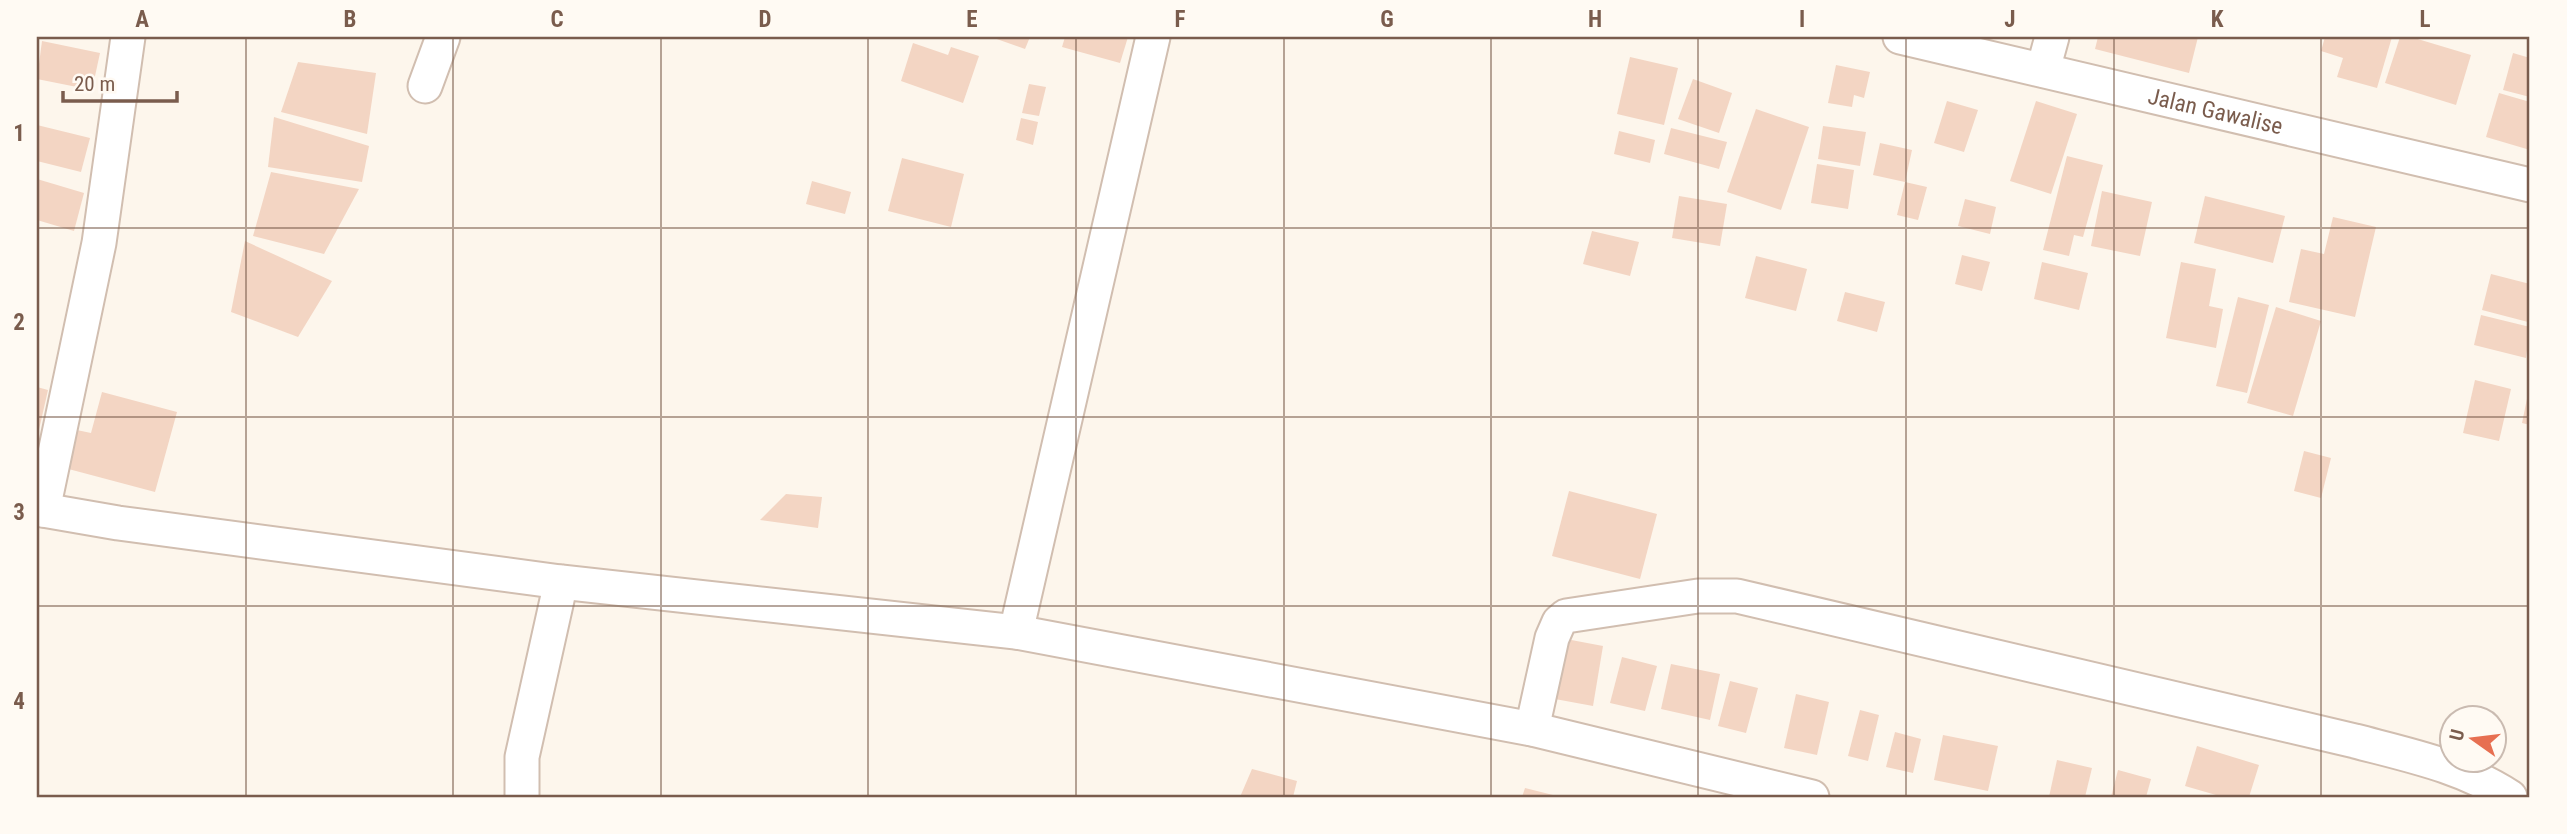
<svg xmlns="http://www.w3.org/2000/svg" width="2567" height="834" font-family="'Roboto Condensed',sans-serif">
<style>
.building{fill:#f3d5c3}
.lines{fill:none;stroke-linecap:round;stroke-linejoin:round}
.minor-casing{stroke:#d1beb0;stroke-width:37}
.minor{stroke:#fff;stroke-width:33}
.grid{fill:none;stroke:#7a5c4d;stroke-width:2;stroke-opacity:0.55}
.labels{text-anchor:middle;stroke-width:5;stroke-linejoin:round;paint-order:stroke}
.street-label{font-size:23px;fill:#7a5c4d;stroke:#fffaf3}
.neatline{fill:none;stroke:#7a5c4d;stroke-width:2.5}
.grid-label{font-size:23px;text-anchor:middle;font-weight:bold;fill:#7a5c4d}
</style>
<rect width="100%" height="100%" fill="#fdf6ec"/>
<g class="building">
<polygon points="991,37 1030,37 1025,49"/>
<polygon points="1065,37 1128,37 1120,63 1062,47"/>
<polygon points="2098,37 2198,37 2189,73 2095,49"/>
<polygon points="2325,37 2392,37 2377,88 2337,77 2343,58 2321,51"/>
<polygon points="2400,37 2411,37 2471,55 2456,105 2385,83"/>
<polygon points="42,41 100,53 92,90 37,79"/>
<polygon points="913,43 948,55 951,47 979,56 963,103 901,81"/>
<polygon points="2513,53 2530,58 2530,97 2503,90"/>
<polygon points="1630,57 1678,68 1664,125 1617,114"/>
<polygon points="298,62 376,73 367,134 281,112"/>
<polygon points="1836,65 1870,72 1864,98 1854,95 1852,107 1828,103"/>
<polygon points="1693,79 1732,93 1719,133 1678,119"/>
<polygon points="1029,84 1046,87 1039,116 1022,113"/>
<polygon points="2499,93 2530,102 2530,150 2486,137"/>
<polygon points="1947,101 1978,110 1964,152 1934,143"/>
<polygon points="2036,101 2077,114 2051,194 2010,181"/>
<polygon points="1756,109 1809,127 1781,210 1727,192"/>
<polygon points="274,117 369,146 362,182 268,167"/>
<polygon points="1021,118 1038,122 1033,145 1016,140"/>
<polygon points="37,125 90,138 81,172 37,161"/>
<polygon points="1823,126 1866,132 1860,166 1818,159"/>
<polygon points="1671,128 1727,142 1719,169 1664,154"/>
<polygon points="1619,131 1655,140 1650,163 1614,154"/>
<polygon points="1880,143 1912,150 1905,182 1927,187 1918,220 1897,215 1905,182 1873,175"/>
<polygon points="2067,156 2103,165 2083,237 2074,235 2069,256 2043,250"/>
<polygon points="902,158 964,174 951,227 888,211"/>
<polygon points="1817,164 1854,170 1848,209 1811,203"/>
<polygon points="271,172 359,189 324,254 253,236"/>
<polygon points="37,179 84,193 74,231 37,220"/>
<polygon points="812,181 851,192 845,214 806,204"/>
<polygon points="2102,191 2152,202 2140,256 2091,246"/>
<polygon points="1679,196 1727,204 1720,246 1672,238"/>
<polygon points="2205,196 2285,216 2273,263 2194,243"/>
<polygon points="1965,199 1996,207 1990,234 1958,226"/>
<polygon points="2333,217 2376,227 2355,317 2289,302 2301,249 2324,254"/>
<polygon points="1592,231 1639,242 1630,276 1583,264"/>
<polygon points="245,241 332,281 298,337 231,312"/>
<polygon points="1962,255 1990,262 1982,291 1955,284"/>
<polygon points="1756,256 1807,269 1796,311 1745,298"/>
<polygon points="2042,262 2088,273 2079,310 2034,299"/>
<polygon points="2181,262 2216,269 2209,306 2223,309 2216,348 2166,338"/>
<polygon points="2491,274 2530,284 2528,322 2482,310"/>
<polygon points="1845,292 1885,302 1877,332 1837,321"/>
<polygon points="2238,297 2269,305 2247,393 2216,386"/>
<polygon points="2276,307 2321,321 2293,416 2247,403"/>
<polygon points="2481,315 2530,327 2526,358 2474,345"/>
<polygon points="2475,380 2511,389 2499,441 2463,433"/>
<polygon points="37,387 48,390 38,434 37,434"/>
<polygon points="2529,389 2530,389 2530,425 2522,423"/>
<polygon points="102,392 177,412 155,492 61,467 72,429 91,433"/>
<polygon points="2304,451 2331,458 2321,498 2294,491"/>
<polygon points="1569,491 1657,514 1640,579 1552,556"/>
<polygon points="786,494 822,497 818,528 760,520"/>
<polygon points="1566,639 1603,646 1593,706 1555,699"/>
<polygon points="1622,657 1657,666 1645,711 1610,703"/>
<polygon points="1671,664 1720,674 1710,720 1661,709"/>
<polygon points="1730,681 1758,688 1746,733 1718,726"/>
<polygon points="1796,694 1829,702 1817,755 1784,748"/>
<polygon points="1860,710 1879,715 1868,761 1848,756"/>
<polygon points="1895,732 1921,739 1913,773 1886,767"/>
<polygon points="1943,735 1998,746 1988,791 1934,780"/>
<polygon points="2197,746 2259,765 2249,797 2223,797 2185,786"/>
<polygon points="2057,760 2092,768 2085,797 2049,797"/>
<polygon points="1252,769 1297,781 1293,797 1240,797"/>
<polygon points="2118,770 2151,779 2146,797 2111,797"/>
<polygon points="1525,788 1557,796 1557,797 1522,797"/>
</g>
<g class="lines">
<defs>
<g id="minor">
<path id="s1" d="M1900,37L2530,185"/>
<polyline points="2043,70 2052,37"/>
<polyline points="425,86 443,37"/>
<polyline points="37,509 118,523 561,582 1016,632 1532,729 1812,797"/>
<polyline points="43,510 99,243 128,37"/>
<polyline points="1016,632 1153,37"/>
<path d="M1532,729L1552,638L1559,622L1566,616L1698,596H1737L2355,741C2408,755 2463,766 2510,797"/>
<polyline points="522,797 522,757 561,582"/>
</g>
</defs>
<use href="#minor" class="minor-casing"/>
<use href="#minor" class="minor"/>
</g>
<path class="grid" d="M246,37V797M453,37V797M661,37V797M868,37V797M1076,37V797M1284,37V797M1491,37V797M1698,37V797M1906,37V797M2114,37V797M2321,37V797M37,228H2530M37,417H2530M37,606H2530"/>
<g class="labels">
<g class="street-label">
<text dy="8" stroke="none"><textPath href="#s1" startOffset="324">Jalan Gawalise</textPath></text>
</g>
</g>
<rect width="2567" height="834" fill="none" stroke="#fffaf3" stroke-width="77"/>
<g transform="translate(2473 739) rotate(284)"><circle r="33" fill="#fffaf3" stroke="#cabbb1" stroke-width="2"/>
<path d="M0-5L12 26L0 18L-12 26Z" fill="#e76f51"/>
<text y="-10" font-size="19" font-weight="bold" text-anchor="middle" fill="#7a5c4d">U</text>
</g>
<path d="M63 91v10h114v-10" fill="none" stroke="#7a5c4d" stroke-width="3.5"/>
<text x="74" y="91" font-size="21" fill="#7a5c4d" stroke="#fffaf3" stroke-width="5" paint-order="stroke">20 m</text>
<rect x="38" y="38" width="2490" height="758" class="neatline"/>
<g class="grid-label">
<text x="142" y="27">A</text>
<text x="350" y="27">B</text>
<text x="557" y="27">C</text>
<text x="765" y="27">D</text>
<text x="972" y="27">E</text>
<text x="1180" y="27">F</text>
<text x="1387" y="27">G</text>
<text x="1595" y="27">H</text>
<text x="1802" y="27">I</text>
<text x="2010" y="27">J</text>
<text x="2217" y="27">K</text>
<text x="2425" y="27">L</text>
<text x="19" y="141">1</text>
<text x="19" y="330">2</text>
<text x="19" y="520">3</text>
<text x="19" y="709">4</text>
</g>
</svg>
